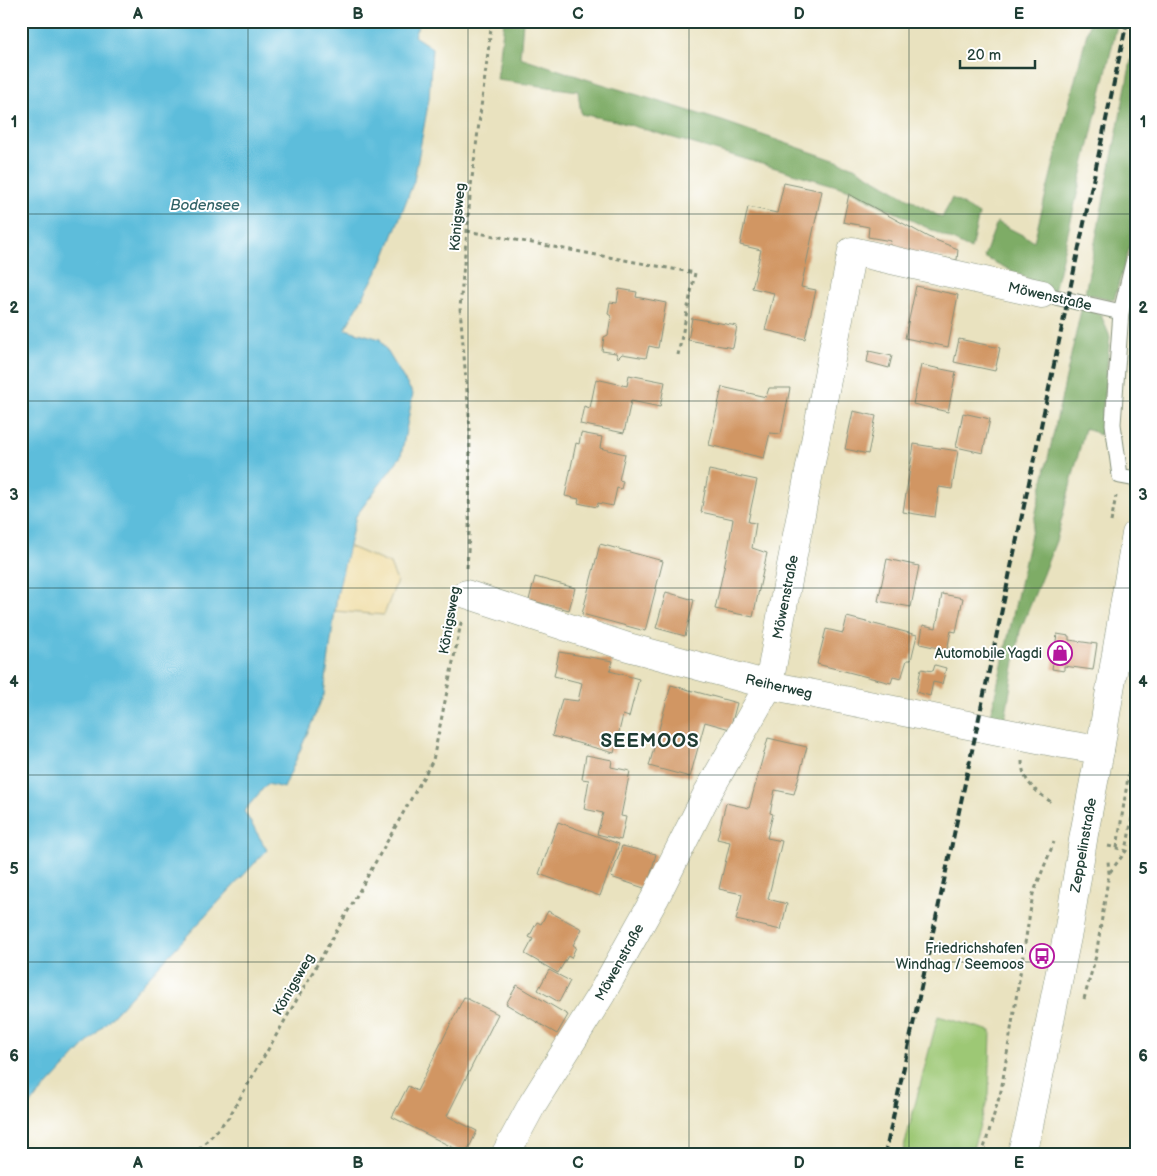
<svg xmlns="http://www.w3.org/2000/svg" width="1157" height="1176" font-family="'Balsamiq Sans',sans-serif">
<style>
.green{fill:#9dc875;stroke:#5e8254}
.forest{fill:#7eac66;stroke:#4e744d}
.sand{fill:#eeda9e;stroke:#868c69}
.water{fill:#5dbddb;stroke:#3e7d88}
.building{fill:#d19664}
.lines{fill:none;stroke-linecap:round;stroke-linejoin:round}
.lane-casing{stroke:#84907a;stroke-width:17}
.street-casing{stroke:#84907a;stroke-width:29}
.secondary-casing{stroke:#84907a;stroke-width:29}
.path{stroke:#84907a;stroke-width:3;stroke-dasharray:4 4;stroke-linecap:butt}
.lane{stroke:#fff;stroke-width:15}
.street{stroke:#fff;stroke-width:28}
.secondary{stroke:#fff;stroke-width:28}
.rail{stroke:#1f3d34;stroke-width:4;stroke-dasharray:8 4;stroke-linecap:butt}
.grid{fill:none;stroke:#1f3d34;stroke-width:1;stroke-opacity:0.55}
.labels{text-anchor:middle;stroke-width:4;stroke-linejoin:round;paint-order:stroke}
.street-label{font-size:14px;fill:#1f3d34;stroke:#fff}
.poi-label{font-size:14px;fill:#1f3d34;stroke:#fff;text-anchor:end}
.water-label{font-size:15px;font-style:italic;fill:#326366;stroke:#fff}
.district-label{font-size:19px;font-weight:bold;letter-spacing:1px;fill:#1f3d34;stroke:#fff}
.neatline{fill:none;stroke:#1f3d34;stroke-width:2}
.grid-label{font-size:16px;text-anchor:middle;font-weight:bold;fill:#1f3d34}
</style>
<rect width="100%" height="100%" fill="#fff"/>
<filter id="ink" filterUnits="userSpaceOnUse"><feTurbulence type="fractalNoise" baseFrequency=".02" numOctaves="2"/><feDisplacementMap in="SourceGraphic" scale="10" xChannelSelector="R" yChannelSelector="G"/><feConvolveMatrix kernelMatrix="1 2 1 2 8 2 1 2 1" color-interpolation-filters="sRGB"/></filter>
<filter id="wash" filterUnits="userSpaceOnUse"><feTurbulence type="fractalNoise" baseFrequency=".0096" numOctaves="4" result="noise"/><feDisplacementMap in="SourceGraphic" scale="20" xChannelSelector="R" yChannelSelector="G"/><feGaussianBlur stdDeviation="1.12" result="paint"/><feColorMatrix in="noise" values="0 0 0 0 0 0 0 0 0 0 0 0 0 0 0 0 0 1.4 0 .05"/><feComposite in="paint" operator="in"/></filter>
<g filter="url(#wash)">
<rect width="100%" height="100%" fill="#e9e2bf"/>
<polygon class="green" points="938,1016 991,1031 989,1095 971,1155 902,1155"/>
<g class="forest">
<polygon points="504,21 523,21 520,57 586,79 725,122 854,167 942,218 952,198 979,214 971,249 847,189 616,121 581,114 578,91 497,80"/>
<polygon points="1090,21 1118,21 1054,292 984,257 997,222 1034,241"/>
<polygon points="1136,36 1136,225 1114,300 1085,293"/>
<polygon points="1082,306 1101,315 1110,337 1100,435 1085,428 1056,541 1020,631 1005,720 990,718"/>
</g>
<polygon class="sand" points="348,546 390,564 397,581 384,615 335,611 337,595"/>
<polygon class="water" points="21,21 420,21 414,36 432,48 429,99 414,181 383,261 345,329 380,339 413,394 401,456 356,516 337,595 324,694 284,788 267,784 244,811 267,850 21,1114"/>
<g id="blocks">
<g class="building">
<polygon points="784,183 822,191 801,287 816,290 805,339 765,330 774,293 752,288 761,250 740,245 748,207 777,213"/>
<polygon points="849,194 928,237 958,249 957,260 889,248 891,241 868,237 869,227 843,222"/>
<polygon points="916,286 958,295 948,347 905,338"/>
<polygon points="619,289 637,292 636,297 666,303 658,348 649,346 646,358 622,354 618,358 616,353 602,351 604,337 608,335 611,316 608,314 610,302 617,303"/>
<polygon points="692,318 737,326 733,348 688,340"/>
<polygon points="959,339 1000,348 995,371 954,362"/>
<polygon points="869,351 892,356 889,368 867,362"/>
<polygon points="921,365 956,372 948,412 913,404"/>
<polygon points="629,375 665,382 660,407 631,401 624,433 580,424 584,406 590,408 596,379 627,386"/>
<polygon points="722,387 766,397 769,388 790,388 781,434 770,433 764,458 709,445"/>
<polygon points="853,411 876,416 868,454 845,449"/>
<polygon points="963,413 990,419 983,453 956,447"/>
<polygon points="581,433 602,437 600,448 625,454 619,480 623,481 621,489 617,488 613,506 598,503 597,507 578,503 579,499 565,496 576,443 579,444"/>
<polygon points="914,444 958,451 952,489 939,487 935,517 903,512"/>
<polygon points="709,470 757,480 748,522 756,523 752,548 767,553 753,617 715,609 729,544 733,519 701,512"/>
<polygon points="600,544 663,561 645,631 582,614"/>
<polygon points="887,559 919,566 911,607 878,601"/>
<polygon points="535,577 575,588 569,610 529,600"/>
<polygon points="666,592 694,600 685,636 656,628"/>
<polygon points="942,594 963,598 956,632 951,631 947,650 920,644 923,625 936,628"/>
<polygon points="847,617 917,635 911,660 907,660 901,679 893,677 891,683 817,664 826,629 843,633"/>
<polygon points="1057,634 1069,636 1069,640 1097,644 1093,670 1064,666 1064,671 1052,669"/>
<polygon points="559,652 613,661 610,671 639,679 629,717 623,715 614,753 552,736 562,699 578,701 582,683 554,676"/>
<polygon points="935,665 946,668 942,684 933,682 930,696 916,692 921,669 933,671"/>
<polygon points="671,685 737,703 730,729 705,722 690,777 649,766"/>
<polygon points="768,738 807,747 794,794 775,790 770,813 773,814 767,838 782,841 768,899 787,904 781,930 736,920 742,894 719,889 730,842 717,839 726,803 749,808"/>
<polygon points="586,755 612,760 611,767 630,771 621,816 626,817 621,840 597,834 603,813 584,809 589,780 582,779"/>
<polygon points="558,822 619,844 600,896 539,874"/>
<polygon points="622,846 656,854 647,889 611,877"/>
<polygon points="548,911 582,929 573,945 576,947 571,958 568,956 558,973 525,954 533,939 529,937 537,922 541,924"/>
<polygon points="549,970 570,981 559,1002 538,990"/>
<polygon points="517,985 568,1015 557,1034 506,1004"/>
<polygon points="464,997 498,1014 447,1116 477,1131 466,1154 392,1117 408,1086 417,1091"/>
<polygon points="589,1150 597,1155 586,1155"/>
</g>
</g>
</g>
<g filter="url(#ink)">
<use href="#blocks" fill-opacity="0" stroke="#84907a" stroke-width="1"/>
<g class="lines">
<defs>
<g id="lane">
<polyline points="1136,251 1121,312 1113,424 1120,476 1136,479"/>
<polyline points="1042,294 1121,312"/>
</g>
<g id="street">
<polyline points="466,594 628,647 769,685 1063,744 1100,750"/>
<polyline points="505,1155 533,1103 602,993 655,898 707,794 769,685 781,617 852,251 1042,294"/>
</g>
<polyline id="secondary" points="1021,1155 1029,1126 1069,927 1084,834 1100,750 1136,534"/>
</defs>
<use href="#lane" class="lane-casing"/>
<use href="#street" class="street-casing"/>
<use href="#secondary" class="secondary-casing"/>
<g class="path">
<polyline points="467,231 695,273 678,355"/>
<polyline points="1111,522 1116,496"/>
<polyline points="467,568 469,536 470,428 460,308 471,186 492,21"/>
<path d="M1022,761C1022,782 1036,791 1051,802"/>
<polyline points="1108,846 1117,848 1126,851"/>
<polyline points="1117,848 1136,726"/>
<polyline points="1110,872 1126,851 1136,795"/>
<polyline points="1084,999 1096,956 1109,873 1108,861"/>
<polyline points="194,1155 229,1117 344,918 433,760 462,618"/>
<polyline points="982,1155 1001,1091 1033,894 1054,842"/>
</g>
<use href="#lane" class="lane"/>
<use href="#street" class="street"/>
<use href="#secondary" class="secondary"/>
<polyline class="rail" points="885,1155 973,746 1127,21"/>
</g>
</g>
<path class="grid" d="M248,21V1155M468,21V1155M689,21V1155M909,21V1155M21,214H1136M21,401H1136M21,588H1136M21,775H1136M21,962H1136"/>
<defs>
<symbol id="shop-ring" viewBox="-11 -11 22 22"><circle r="9.5" fill="#fff" stroke="#b5179e" stroke-width="1.5"/><path d="M-5-2.5h2.3a2.7 3.5 0 0 1 5.4 0H5L5.5 6h-11ZM-1.5-2.5h3a1.5 2.3 0 0 0-3 0Z" fill="#b5179e"/></symbol>
<symbol id="bus-ring" viewBox="-11 -11 22 22"><circle r="9.5" fill="#fff" stroke="#b5179e" stroke-width="1.5"/><path d="M-5-6H5V4H4V6H2V4H-2V6H-4V4H-5ZM-3.5-4V0h7V-4ZM-3.5 1.2v1.5H-2V1.2ZM2 1.2v1.5H3.5V1.2Z" fill="#b5179e"/></symbol>
</defs>
<g fill-rule="evenodd">
<use href="#shop-ring" x="1046" y="639" width="28" height="28"/>
<use href="#bus-ring" x="1028" y="942" width="28" height="28"/>
</g>
<g class="labels">
<g class="street-label">
<text transform="translate(457 217) rotate(-85)" y="5">Königsweg</text>
<text transform="translate(1050 296) rotate(13)" y="5">Möwenstraße</text>
<text transform="translate(785 597) rotate(-79)" y="5">Möwenstraße</text>
<text transform="translate(449 620) rotate(-80)" y="5">Königsweg</text>
<text transform="translate(779 686) rotate(13)" y="5">Reiherweg</text>
<text transform="translate(1083 845) rotate(-80)" y="5">Zeppelinstraße</text>
<text transform="translate(619 962) rotate(-61)" y="5">Möwenstraße</text>
<text transform="translate(293 984) rotate(-60)" y="5">Königsweg</text>
</g>
<g class="poi-label">
<text x="1042" y="658">Automobile Yagdi</text>
<text x="1024" y="953">Friedrichshafen<tspan x="1024" dy="16">Windhag / Seemoos</tspan></text>
</g>
<g class="water-label">
<text x="205" y="210">Bodensee</text>
</g>
<g class="district-label">
<text x="650" y="747">SEEMOOS</text>
</g>
</g>
<rect width="1157" height="1176" fill="none" stroke="#fff" stroke-width="55"/>
<path d="M960 60v8h75v-8" fill="none" stroke="#1f3d34" stroke-width="2.5"/>
<text x="967" y="60" font-size="15" fill="#1f3d34" stroke="#ffffff" stroke-width="4" paint-order="stroke">20 m</text>
<rect x="28" y="28" width="1102" height="1120" class="neatline"/>
<g class="grid-label">
<text x="138" y="19">A</text>
<text x="358" y="19">B</text>
<text x="578" y="19">C</text>
<text x="799" y="19">D</text>
<text x="1019" y="19">E</text>
<text x="14" y="127">1</text>
<text x="1143" y="127">1</text>
<text x="14" y="313">2</text>
<text x="1143" y="313">2</text>
<text x="14" y="500">3</text>
<text x="1143" y="500">3</text>
<text x="14" y="687">4</text>
<text x="1143" y="687">4</text>
<text x="14" y="874">5</text>
<text x="1143" y="874">5</text>
<text x="14" y="1061">6</text>
<text x="1143" y="1061">6</text>
<text x="138" y="1168">A</text>
<text x="358" y="1168">B</text>
<text x="578" y="1168">C</text>
<text x="799" y="1168">D</text>
<text x="1019" y="1168">E</text>
</g>
</svg>
